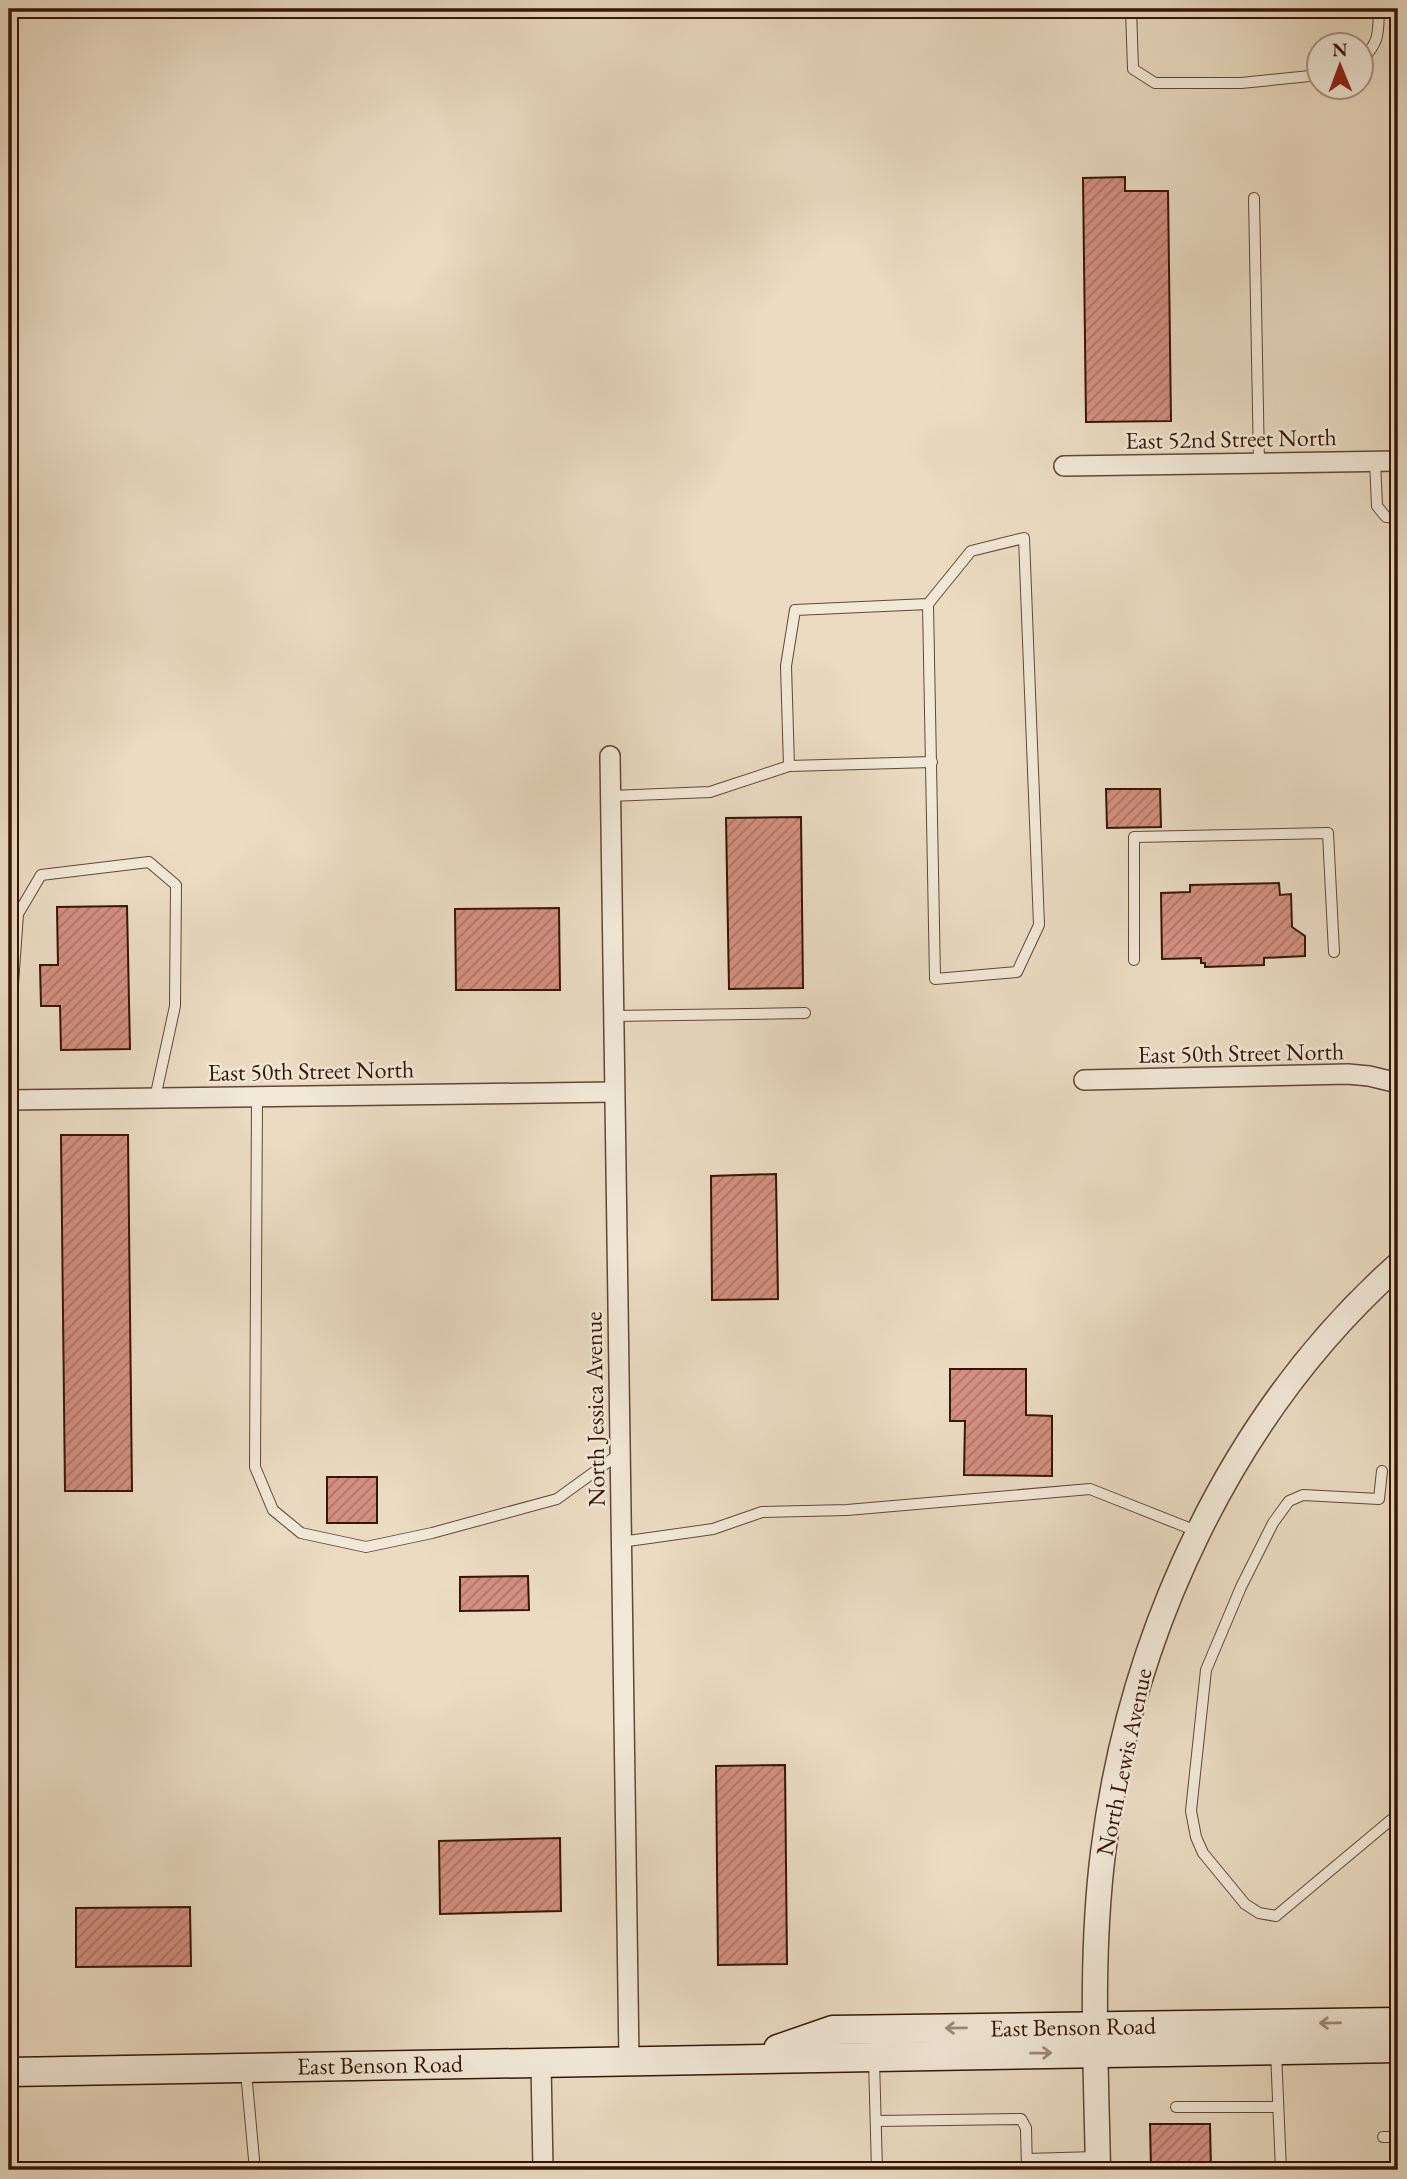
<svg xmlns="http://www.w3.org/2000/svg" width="1407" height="2179" font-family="'EB Garamond',serif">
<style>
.building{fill:url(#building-hatch);stroke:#361605;stroke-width:2}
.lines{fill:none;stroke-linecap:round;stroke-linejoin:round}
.service-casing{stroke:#634734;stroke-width:12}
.minor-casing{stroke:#634734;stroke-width:22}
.tertiary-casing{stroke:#634734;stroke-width:27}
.secondary-casing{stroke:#361605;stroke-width:31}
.service{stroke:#f1e8d7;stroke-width:10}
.minor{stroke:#f1e8d7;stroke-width:19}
.tertiary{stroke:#f1e8d7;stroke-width:24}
.secondary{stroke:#f1e8d7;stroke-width:28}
.oneway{stroke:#9d8a78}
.labels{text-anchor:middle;stroke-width:5;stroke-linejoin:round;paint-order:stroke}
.street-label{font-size:24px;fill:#361605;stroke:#f1e8d7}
</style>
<defs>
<pattern id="building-hatch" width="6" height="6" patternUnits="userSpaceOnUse" patternTransform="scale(1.75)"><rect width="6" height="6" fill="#d48f81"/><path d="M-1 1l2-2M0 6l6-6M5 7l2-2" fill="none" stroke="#ad7468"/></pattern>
</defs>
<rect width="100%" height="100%" fill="#eadbc2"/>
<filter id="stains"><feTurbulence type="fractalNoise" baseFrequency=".00286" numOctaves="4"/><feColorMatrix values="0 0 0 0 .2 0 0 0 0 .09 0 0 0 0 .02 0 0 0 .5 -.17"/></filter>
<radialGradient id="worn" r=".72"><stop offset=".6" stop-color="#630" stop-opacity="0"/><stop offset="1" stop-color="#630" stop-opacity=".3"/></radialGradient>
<g class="building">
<polygon points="1125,177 1125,191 1168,191 1171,421 1086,422 1083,178"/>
<polygon points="1106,789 1160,789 1161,827 1107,828"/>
<polygon points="801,817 803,988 729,989 726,818"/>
<polygon points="1279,883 1280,895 1291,894 1292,927 1305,936 1305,956 1264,958 1264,965 1205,967 1205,963 1201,963 1201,958 1162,959 1161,893 1190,892 1190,885"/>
<polygon points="127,906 130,1049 61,1050 60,1006 41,1006 40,965 58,965 57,907"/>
<polygon points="559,908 560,990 456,990 455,909"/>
<polygon points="61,1135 128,1135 132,1491 65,1491"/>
<polygon points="776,1174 778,1299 712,1300 711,1176"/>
<polygon points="950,1369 1026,1369 1026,1415 1052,1416 1052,1476 964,1475 965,1421 950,1421"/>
<rect x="327" y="1477" width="50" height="46"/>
<polygon points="528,1576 529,1610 460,1611 460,1577"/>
<polygon points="785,1765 787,1964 718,1965 716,1766"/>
<polygon points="560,1838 561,1911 440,1914 439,1841"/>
<polygon points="190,1907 191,1966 76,1967 76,1908"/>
<polygon points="1150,2124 1210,2124 1211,2170 1151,2170"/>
</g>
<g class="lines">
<defs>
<g id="service">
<polyline points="1131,9 1133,69 1155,83 1241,83 1320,75"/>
<path d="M1362,60C1380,41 1378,34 1379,9"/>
<polyline points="1254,198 1259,463"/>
<polyline points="1375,461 1377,506 1386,517 1398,518"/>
<polyline points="789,766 932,762"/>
<polyline points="610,796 710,792 789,766 786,666 795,610 928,604 935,979 1017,972 1039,925 1024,538 971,551 928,604"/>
<polyline points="1134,960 1134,837 1328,833 1334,952"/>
<polyline points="9,1015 11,1012 18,914 41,875 149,862 176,885 175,1006 155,1098"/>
<polyline points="613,1016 805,1013"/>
<polyline points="257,1097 255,1467 273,1510 301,1533 366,1547 432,1533 557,1499 619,1454"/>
<polyline points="1382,1471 1379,1499 1303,1495 1289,1501 1273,1523 1241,1587 1206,1670 1191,1811 1196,1837 1203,1853 1245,1904 1259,1913 1276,1916 1398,1814"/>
<polyline points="621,1542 713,1529 762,1512 847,1510 1090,1489 1199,1532"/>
<polyline points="1276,2052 1281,2170"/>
<polyline points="874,2060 877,2170"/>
<polyline points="246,2072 255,2170"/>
<polyline points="1176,2107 1278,2107"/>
<polyline points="876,2121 1021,2119 1026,2128 1027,2170"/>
<polyline points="1383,2137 1398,2137"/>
<polyline points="1027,2159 1096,2157"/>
</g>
<g id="minor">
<polyline points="1064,466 1398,461"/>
<polyline points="610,756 629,2060"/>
<polyline points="1084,1080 1348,1074 1369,1076 1398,1083"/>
<polyline points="9,1100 614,1092"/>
<polyline points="541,2063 543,2170"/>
</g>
<path id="tertiary" d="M1098,2170C1096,2065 1090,1958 1103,1853C1130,1633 1232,1413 1398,1265"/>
<g id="secondary">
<polyline points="778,2049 833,2030 1398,2022"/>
<polyline points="9,2072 1398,2048"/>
</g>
</defs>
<use href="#service" class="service-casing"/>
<use href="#minor" class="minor-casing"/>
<use href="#tertiary" class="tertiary-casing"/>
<use href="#secondary" class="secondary-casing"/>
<use href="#service" class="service"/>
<use href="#minor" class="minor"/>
<use href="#tertiary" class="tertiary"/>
<use href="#secondary" class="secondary"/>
</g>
<defs><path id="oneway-shaft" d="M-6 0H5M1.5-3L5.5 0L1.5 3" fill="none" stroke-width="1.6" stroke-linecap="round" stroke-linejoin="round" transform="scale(1.75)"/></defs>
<g class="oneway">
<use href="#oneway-shaft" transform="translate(1330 2023) rotate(179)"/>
<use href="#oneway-shaft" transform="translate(956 2028) rotate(179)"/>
<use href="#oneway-shaft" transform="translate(1041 2053) rotate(-1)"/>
</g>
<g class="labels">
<g class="street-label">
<text transform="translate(1231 439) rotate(-1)" y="8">East 52nd Street North</text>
<text transform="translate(1241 1053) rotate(-1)" y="8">East 50th Street North</text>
<text transform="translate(311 1071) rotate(-1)" y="8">East 50th Street North</text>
<text transform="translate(595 1409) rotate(-91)" y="8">North Jessica Avenue</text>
<text transform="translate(1124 1762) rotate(-78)" y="8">North Lewis Avenue</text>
<text transform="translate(1073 2027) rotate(-1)" y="8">East Benson Road</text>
<text transform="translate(380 2065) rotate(-1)" y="8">East Benson Road</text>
</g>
</g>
<rect width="1407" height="2179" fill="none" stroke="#eadbc2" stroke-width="35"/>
<rect x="10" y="10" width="1386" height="2158" fill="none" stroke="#361605" stroke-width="3.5"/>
<rect x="18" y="18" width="1372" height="2144" fill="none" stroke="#361605" stroke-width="2"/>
<g transform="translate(1340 66) rotate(359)"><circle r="33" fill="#f1e8d7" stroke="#a69483" stroke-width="2"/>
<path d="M0-5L12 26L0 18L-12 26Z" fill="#8f2418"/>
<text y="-10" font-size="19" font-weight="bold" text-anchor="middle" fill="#361605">N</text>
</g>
<rect width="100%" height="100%" filter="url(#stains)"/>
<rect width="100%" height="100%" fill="url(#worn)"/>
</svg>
